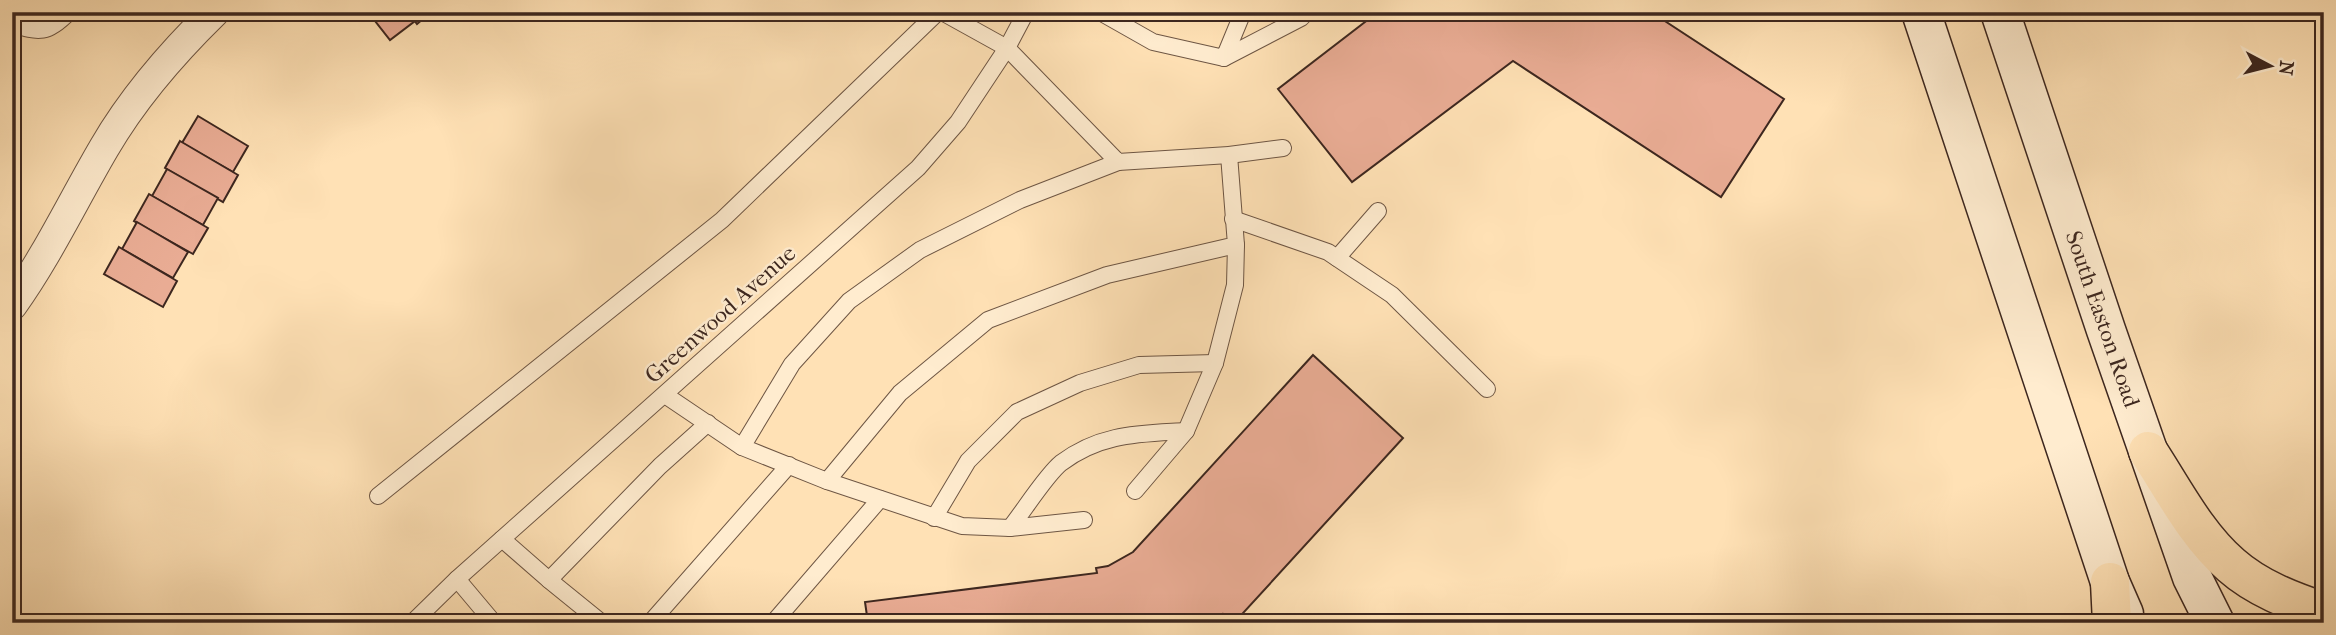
<svg xmlns="http://www.w3.org/2000/svg" width="2336" height="635" font-family="'IM FELL French Canon',serif">
<style>
.building{fill:#e9ac94;stroke:#3d271f;stroke-width:2}
.lines{fill:none;stroke-linecap:round;stroke-linejoin:round}
.lane-casing{stroke:#6e5644;stroke-width:18}
.street-casing{stroke:#6e5644;stroke-width:32}
.secondary-casing{stroke:#3d271f;stroke-width:41}
.highway-casing{stroke:#3d271f;stroke-width:41}
.lane{stroke:#ffeccf;stroke-width:16}
.street{stroke:#ffeccf;stroke-width:30}
.secondary{stroke:#ffeccf;stroke-width:38}
.highway{stroke:#ffe1b5;stroke-width:38}
.labels{text-anchor:middle;stroke-width:5;stroke-linejoin:round;paint-order:stroke}
.street-label{font-size:23px;fill:#3d271f;stroke:#ffeccf}
</style>
<rect width="100%" height="100%" fill="#ffe1b5"/>
<filter id="stains"><feTurbulence type="fractalNoise" baseFrequency=".00286" numOctaves="4"/><feColorMatrix values="0 0 0 0 .2 0 0 0 0 .09 0 0 0 0 .02 0 0 0 .5 -.17"/></filter>
<radialGradient id="worn" r=".72"><stop offset=".6" stop-color="#630" stop-opacity="0"/><stop offset="1" stop-color="#630" stop-opacity=".3"/></radialGradient>
<g class="building">
<polygon points="368,12 408,12 415,21 390,40"/>
<polygon points="408,12 431,12 417,24"/>
<polygon points="1378,12 1651,12 1784,99 1721,197 1513,61 1352,182 1278,89"/>
<polygon points="198,116 248,146 233,172 182,143"/>
<polygon points="180,141 238,175 223,202 165,168"/>
<polygon points="167,169 218,198 203,225 152,196"/>
<polygon points="149,194 208,228 193,254 134,221"/>
<polygon points="137,222 188,252 173,278 122,249"/>
<polygon points="119,247 177,281 163,307 104,274"/>
<polygon points="1313,355 1403,438 1234,623 1223,614 1215,623 868,623 865,602 1097,573 1096,568 1108,566 1133,552"/>
</g>
<g class="lines">
<defs>
<g id="lane">
<polyline points="942,12 1007,48 1118,162 1229,155 1283,148"/>
<polyline points="1100,12 1153,42 1224,58 1243,12"/>
<path d="M12,24C39,33 48,34 69,12"/>
<polyline points="1224,58 1301,18 1307,12"/>
<polyline points="1118,162 1020,200 920,250 849,301 792,364 742,447 827,481 900,393 988,320 1107,275 1236,245 1229,155"/>
<polyline points="1233,219 1328,252 1392,295 1487,389"/>
<polyline points="1337,258 1378,211"/>
<polyline points="665,395 742,447"/>
<polyline points="827,481 962,526 1010,528 1084,520"/>
<polyline points="1135,491 1186,431 1215,363 1235,285 1236,245"/>
<polyline points="378,496 722,220 938,12"/>
<polyline points="934,518 968,461 1017,412 1080,383 1139,365 1215,363"/>
<path d="M1010,528C1023,512 1046,475 1061,463C1101,433 1139,434 1186,431"/>
<polyline points="502,539 549,580"/>
<polyline points="457,579 494,623"/>
<polyline points="412,623 457,579 918,168 958,122 1007,48 1026,12"/>
<polyline points="602,623 549,580 660,466 708,423"/>
<polyline points="650,623 789,465"/>
<polyline points="773,623 880,499"/>
</g>
<path id="street" d="M12,305C47,256 73,201 104,148C133,98 172,53 214,12"/>
<g id="secondary">
<polyline points="1921,12 2110,582 2124,614"/>
<polyline points="2000,12 2106,330 2192,577 2215,623"/>
</g>
<g id="highway">
<path d="M2148,451C2173,489 2196,535 2231,565C2257,588 2291,601 2324,612"/>
<polyline points="2110,582 2112,623"/>
</g>
</defs>
<use href="#lane" class="lane-casing"/>
<use href="#street" class="street-casing"/>
<use href="#secondary" class="secondary-casing"/>
<use href="#highway" class="highway-casing"/>
<use href="#lane" class="lane"/>
<use href="#street" class="street"/>
<use href="#secondary" class="secondary"/>
<use href="#highway" class="highway"/>
</g>
<g class="labels">
<g class="street-label">
<text transform="translate(720 314) rotate(-42)" y="8">Greenwood Avenue</text>
<text transform="translate(2103 319) rotate(71)" y="8">South Easton Road</text>
</g>
</g>
<rect width="2336" height="635" fill="none" stroke="#ffe1b5" stroke-width="42"/>
<rect x="14" y="14" width="2308" height="607" fill="none" stroke="#3d271f" stroke-width="3.5"/>
<rect x="21" y="21" width="2294" height="593" fill="none" stroke="#3d271f" stroke-width="2"/>
<g transform="translate(2270 66) rotate(97)" stroke="#ffeccf" stroke-width="5" paint-order="stroke">
<path d="M0-5L12 26L0 18L-12 26Z" fill="#3d271f"/>
<text y="-10" font-size="19" font-weight="bold" text-anchor="middle" fill="#3d271f">N</text>
</g>
<rect width="100%" height="100%" filter="url(#stains)"/>
<rect width="100%" height="100%" fill="url(#worn)"/>
</svg>
